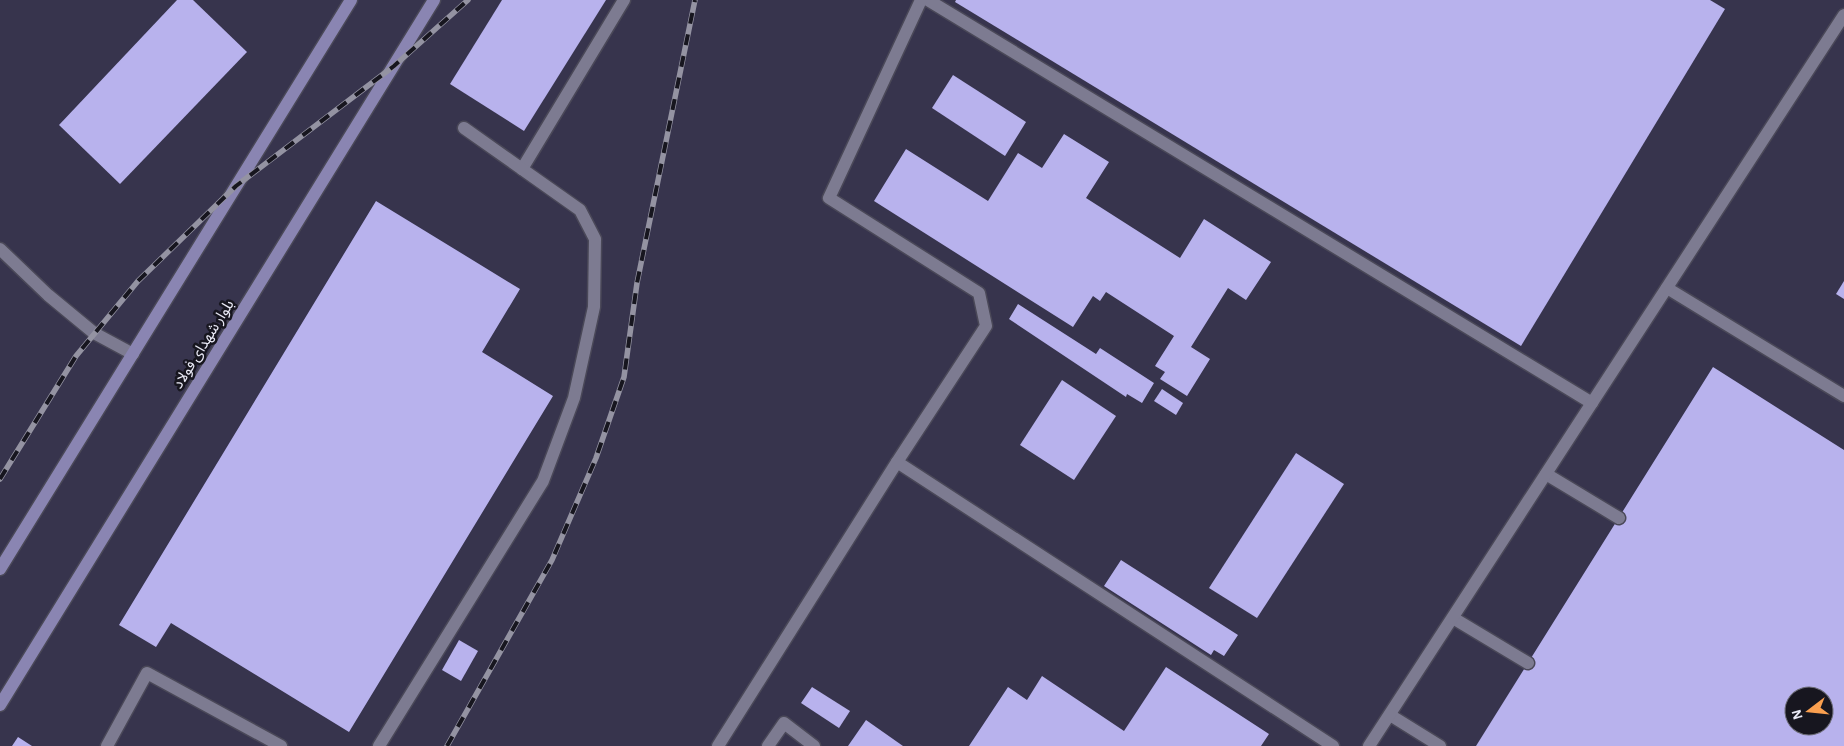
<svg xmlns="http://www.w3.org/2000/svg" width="1844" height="746" font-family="'Alegreya Sans','Noto Sans Arabic',sans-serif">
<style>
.built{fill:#37344d;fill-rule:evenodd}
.building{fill:#b8b2ed;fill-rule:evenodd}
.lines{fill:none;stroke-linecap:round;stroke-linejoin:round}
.lane-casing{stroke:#4a4858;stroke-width:15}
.secondary-casing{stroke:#4a4858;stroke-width:15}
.lane{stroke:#7d7b91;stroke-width:12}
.secondary{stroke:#8a85b2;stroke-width:12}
.rail-casing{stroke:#9493a2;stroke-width:5.5}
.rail{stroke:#17161f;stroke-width:4;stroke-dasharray:11;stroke-linecap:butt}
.labels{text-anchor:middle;stroke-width:5;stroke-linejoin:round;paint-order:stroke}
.street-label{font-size:15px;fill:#eaeaf6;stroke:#17161f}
</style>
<rect width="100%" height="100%" fill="#2f2d40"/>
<path class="built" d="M0,0H1844V746H0ZM1794,696H1824V726H1794Z"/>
<g class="building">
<polygon points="177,0 193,0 247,52 120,184 59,125"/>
<polygon points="502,0 606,0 524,131 450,84"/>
<polygon points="956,0 1710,0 1725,9 1521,346 955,2"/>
<polygon points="953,75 1026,122 1005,156 932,108"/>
<polygon points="1064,134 1109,162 1086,198 1180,258 1204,219 1271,262 1246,300 1228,288 1191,347 1210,359 1187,396 1160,379 1165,372 1155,366 1174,336 1106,292 1100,301 1093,296 1073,327 874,201 906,149 988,201 1018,153 1042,168"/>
<polygon points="376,201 520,289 482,352 553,396 349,732 171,623 156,647 119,625"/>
<polygon points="1844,281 1844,299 1836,294"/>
<polygon points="1018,304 1096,354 1100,348 1154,383 1142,403 1127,394 1126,397 1009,319"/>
<path d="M1713,367L1844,450V746H1476ZM1794,696H1824V726H1794Z"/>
<polygon points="1062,380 1116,416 1074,480 1020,445"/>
<polygon points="1162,389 1183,403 1176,415 1154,401"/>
<polygon points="1296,453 1344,484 1257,618 1209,588"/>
<polygon points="1121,560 1238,635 1224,656 1214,650 1211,655 1104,586"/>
<polygon points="459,640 478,651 461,681 442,670"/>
<polygon points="1166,667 1269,734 1261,746 969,746 1008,687 1027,700 1042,676 1124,731"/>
<polygon points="812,687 850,711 839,728 801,703"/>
<polygon points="866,720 903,746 848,746"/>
<polygon points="18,737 32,746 12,746"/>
</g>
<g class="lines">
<defs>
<g id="lane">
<polyline points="928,0 1592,403"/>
<polyline points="522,169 624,0"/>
<polyline points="0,249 48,295 94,333 133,354"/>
<polyline points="1667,288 1844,396"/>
<polyline points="897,462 986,326 979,293 829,198 921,0"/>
<polyline points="1546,474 1619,518"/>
<polyline points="1453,618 1528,663"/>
<polyline points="1390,715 1440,746"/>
<polyline points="107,746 147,673 281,746"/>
<polyline points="379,746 543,481 574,398 594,307 595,239 580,210 464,128"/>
<polyline points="718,746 897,462 1333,746"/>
<polyline points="768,746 784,723 814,746"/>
<polyline points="1369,746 1844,15"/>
</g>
<g id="secondary">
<polyline points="0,569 351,0"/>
<polyline points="0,705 434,0"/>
</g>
</defs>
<use href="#lane" class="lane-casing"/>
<use href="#secondary" class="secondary-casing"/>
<use href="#lane" class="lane"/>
<use href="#secondary" class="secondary"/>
<defs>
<g id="rail">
<polyline points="0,479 76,356 138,281 236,186 394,66 468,0"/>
<polyline points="447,746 552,560 596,458 624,377 637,283 695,0"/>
</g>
</defs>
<use href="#rail" class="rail-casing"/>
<use href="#rail" class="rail"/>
</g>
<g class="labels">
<g class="street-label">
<text transform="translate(203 344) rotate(-58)" y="5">بلوار شهدای فولاد</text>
</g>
</g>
<g transform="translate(1809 711) rotate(254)"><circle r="24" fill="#17161f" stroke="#6b6b75"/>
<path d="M0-4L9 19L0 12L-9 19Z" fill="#fa9f4f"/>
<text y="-8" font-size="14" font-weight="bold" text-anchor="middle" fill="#eaeaf6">N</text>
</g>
</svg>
